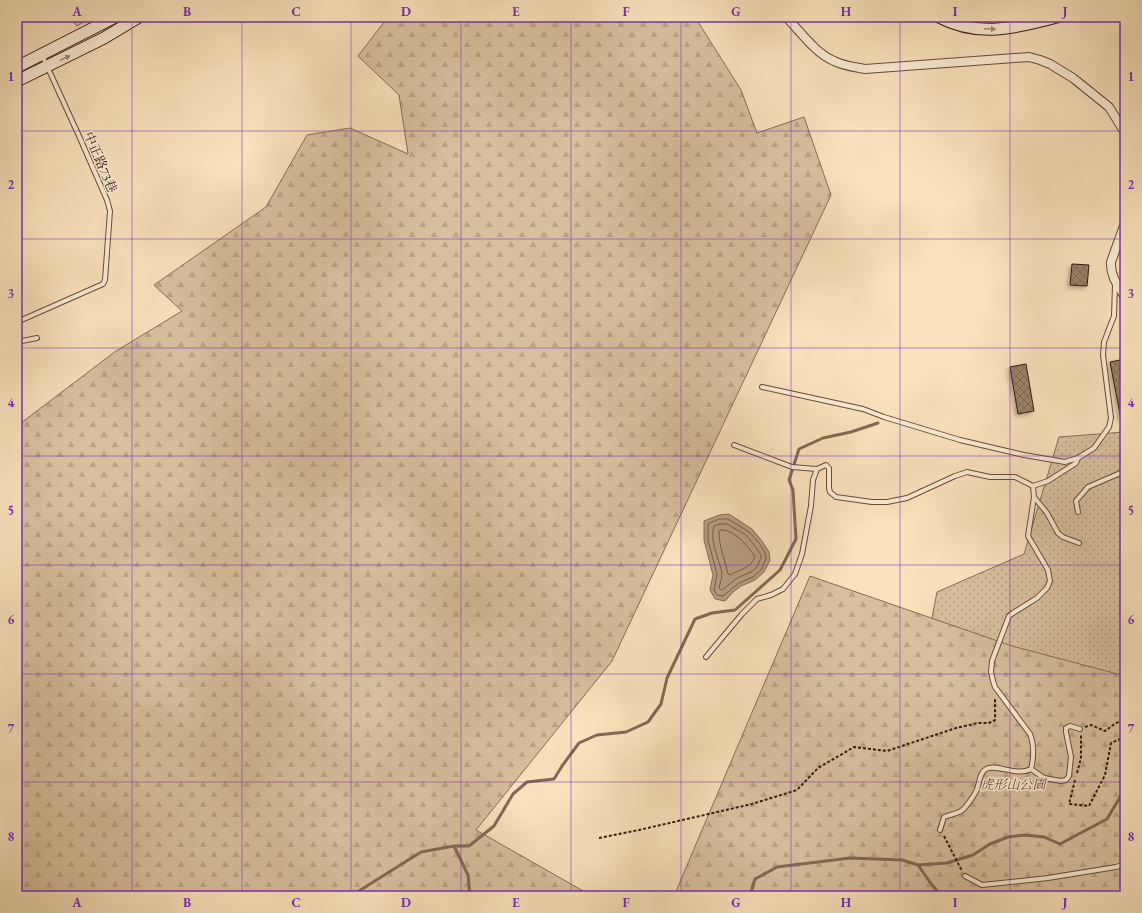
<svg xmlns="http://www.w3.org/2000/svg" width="1142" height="913" font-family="'EB Garamond','Noto Serif TC',serif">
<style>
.grass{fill:url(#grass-dots);stroke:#876d57}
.forest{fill:url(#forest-firs);stroke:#876d57}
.water{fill:#b79e82;stroke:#836954}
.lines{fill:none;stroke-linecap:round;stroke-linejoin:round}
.shore{stroke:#765c48;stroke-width:1}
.stream{stroke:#836954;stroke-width:3}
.building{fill:url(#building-cross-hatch);stroke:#361a0f;filter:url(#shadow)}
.service-casing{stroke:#674c3a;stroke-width:6}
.minor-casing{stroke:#674c3a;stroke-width:10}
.secondary-casing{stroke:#361a0f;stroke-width:13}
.path{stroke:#361a0f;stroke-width:2;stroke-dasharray:3 2;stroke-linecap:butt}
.service{stroke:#fbecd4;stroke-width:4}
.minor{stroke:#fbecd4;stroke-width:8}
.secondary{stroke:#fbecd4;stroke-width:11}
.oneway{fill:#a28e7b}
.grid{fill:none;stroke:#7b2cbf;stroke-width:1;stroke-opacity:0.55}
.labels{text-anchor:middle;stroke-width:3;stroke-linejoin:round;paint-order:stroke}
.street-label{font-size:13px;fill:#361a0f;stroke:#fbecd4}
.park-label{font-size:13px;font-style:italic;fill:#674c3a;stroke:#fbecd4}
.neatline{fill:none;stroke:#7b2cbf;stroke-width:1.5}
.grid-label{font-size:13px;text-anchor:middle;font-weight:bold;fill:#7b2cbf}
</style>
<defs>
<pattern id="grass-dots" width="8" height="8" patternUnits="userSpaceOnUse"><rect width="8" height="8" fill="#d8c09f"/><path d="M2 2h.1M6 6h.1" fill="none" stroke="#baa488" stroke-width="1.8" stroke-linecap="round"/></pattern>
<pattern id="forest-firs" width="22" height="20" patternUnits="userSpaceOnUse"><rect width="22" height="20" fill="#d8c09f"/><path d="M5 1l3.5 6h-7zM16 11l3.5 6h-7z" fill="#baa488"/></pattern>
<pattern id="building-cross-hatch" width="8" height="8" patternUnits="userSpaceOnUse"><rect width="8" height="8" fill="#9b8269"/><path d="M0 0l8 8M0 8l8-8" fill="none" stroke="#7f6a55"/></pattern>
<filter id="shadow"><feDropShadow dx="-2.5" dy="2.5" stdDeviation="2" flood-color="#0004"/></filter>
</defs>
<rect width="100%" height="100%" fill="#f9e2bd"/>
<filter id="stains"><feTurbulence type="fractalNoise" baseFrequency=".005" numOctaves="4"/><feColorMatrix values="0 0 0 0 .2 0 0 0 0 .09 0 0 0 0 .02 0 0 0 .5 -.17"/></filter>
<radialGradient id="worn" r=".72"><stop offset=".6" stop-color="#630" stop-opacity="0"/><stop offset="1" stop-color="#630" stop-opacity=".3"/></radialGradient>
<polygon class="grass" points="1125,432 1125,896 894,814 937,592 1024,554 1059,437"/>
<g class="forest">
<polygon points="69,17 92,17 77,26"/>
<polygon points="388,17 550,17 569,19 637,17 695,17 741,90 757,133 804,117 831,195 612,661 476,830 592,896 17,896 17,426 116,351 182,311 154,285 266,207 307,135 350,128 408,154 399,95 358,56"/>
<polygon points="810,576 1012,646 1125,676 1125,896 674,896"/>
</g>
<polygon class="water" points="729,514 752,529 762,541 769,552 770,560 764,572 755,580 741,586 733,592 725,601 715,599 710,590 713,575 704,540 704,521 719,515"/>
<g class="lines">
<g class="shore">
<polygon points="720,519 728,519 749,532 759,543 765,553 766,559 761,570 753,577 739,583 723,596 717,595 714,590 717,574 708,540 708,524"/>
<path d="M721,524H727L746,535L755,546L761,555V558L757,567L751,572L737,578L722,590L719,588C720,583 722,578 722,573C719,559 709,540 714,526Z"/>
<path d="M720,530C733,528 749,547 755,557C750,569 740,569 730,575L728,574C725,560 719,547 719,532Z"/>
</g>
<g class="stream">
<polyline points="454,846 469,846 494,826 513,794 527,782 554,779 562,766 579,743 597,735 626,732 648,722 661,704 667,678 695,619 712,613 735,610 780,570 796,539 793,490 789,480 799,449 823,438 851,432 878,423"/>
<polyline points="918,865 947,863 973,855 990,844 1008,837 1025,835 1044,837 1060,844 1107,819 1125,789"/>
<polyline points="351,896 421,852 454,846 468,875 470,896"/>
<polyline points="750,896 755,879 777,867 850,858 902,860 918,865 932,885 942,896"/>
</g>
</g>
<g class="building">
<polygon points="1072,264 1089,265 1087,286 1070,285"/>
<polygon points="1125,359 1125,419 1121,419 1110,362"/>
<polygon points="1026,364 1034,411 1018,414 1010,367"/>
</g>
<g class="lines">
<defs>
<g id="service">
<polyline points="17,322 103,284 105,280 110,211 107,200 79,136 42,55"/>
<polyline points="17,342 37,338"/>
<polyline points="762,387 863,409 884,417 960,440 1024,455 1065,462 1078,458"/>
<polyline points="734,445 792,467 817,469 826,465 829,468 829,488 830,492 836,497 872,502 887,502 907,498 955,476 967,472 990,477 1015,477 1033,486 1048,481 1076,463 1078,458 1094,448 1109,427 1111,418 1103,355 1104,342 1114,316 1115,285"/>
<polyline points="1034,497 1047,513 1058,533 1063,537 1079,543"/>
<polyline points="1078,512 1076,501 1088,487 1125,471"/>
<polyline points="706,657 742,614 757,599 771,595 783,589 795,574 802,554 811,506 813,480 817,469"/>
<polyline points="1031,769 1044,778 1061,781 1066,780 1069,776 1071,757 1066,732 1066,728 1070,726 1080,729"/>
<path d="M940,830L944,817C949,815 956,814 961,811C965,809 976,793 977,789C980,782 979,773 986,769C997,763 1016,777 1031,769C1034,758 1034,744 1030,734L995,687L993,681L991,672L992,661L1009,616L1013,613L1037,598L1047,588L1050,581L1048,570L1028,536L1034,497L1033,486"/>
<polyline points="965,876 982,885 1048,878 1116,867 1125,864"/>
</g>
<g id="minor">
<path d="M786,17C801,32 815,53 834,61C844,66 855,67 865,69L1029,57L1040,60L1050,64L1073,78L1109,107L1125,133"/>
<path d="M1125,223L1111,262C1110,276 1118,286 1125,297"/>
</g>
<g id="secondary">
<path d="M939,17C978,38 1016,28 1057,17"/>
<polyline points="17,67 115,17"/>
<polyline points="17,81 104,38 139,17"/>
</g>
</defs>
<use href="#service" class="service-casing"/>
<use href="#minor" class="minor-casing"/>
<use href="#secondary" class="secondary-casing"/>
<g class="path">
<polyline points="1085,727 1091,725 1105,731 1116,723 1125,720"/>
<polyline points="1077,773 1081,758 1081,735"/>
<polyline points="1075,780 1069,804 1089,806 1105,775 1111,743 1125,737"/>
<polyline points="944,836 962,871"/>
<polyline points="599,838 639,830 752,804 797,790 818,768 854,747 887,751 956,728 978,723 989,723 995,720 995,699"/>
</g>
<use href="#service" class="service"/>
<use href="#minor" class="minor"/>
<use href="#secondary" class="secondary"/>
</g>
<defs><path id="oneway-solid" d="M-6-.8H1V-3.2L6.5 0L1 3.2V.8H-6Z"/></defs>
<g class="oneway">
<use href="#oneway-solid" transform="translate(990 29) rotate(2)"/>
<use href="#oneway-solid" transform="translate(65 58) rotate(-26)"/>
</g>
<path class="grid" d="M132,17V896M242,17V896M351,17V896M461,17V896M571,17V896M681,17V896M791,17V896M900,17V896M1010,17V896M17,131H1125M17,239H1125M17,348H1125M17,456H1125M17,565H1125M17,674H1125M17,782H1125"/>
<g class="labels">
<g class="street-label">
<text transform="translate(101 162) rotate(67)" y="5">中正路73巷</text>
</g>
<g class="park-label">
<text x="1013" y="789">虎形山公園</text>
</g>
</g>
<rect width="1142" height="913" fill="none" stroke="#f9e2bd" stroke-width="44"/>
<rect x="22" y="22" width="1098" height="869" class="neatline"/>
<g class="grid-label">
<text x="77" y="16">A</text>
<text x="187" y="16">B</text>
<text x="296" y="16">C</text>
<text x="406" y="16">D</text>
<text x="516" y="16">E</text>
<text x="626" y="16">F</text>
<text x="736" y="16">G</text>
<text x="846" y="16">H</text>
<text x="955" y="16">I</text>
<text x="1065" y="16">J</text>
<text x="11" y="81">1</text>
<text x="1131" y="81">1</text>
<text x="11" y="189">2</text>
<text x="1131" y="189">2</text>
<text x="11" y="298">3</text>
<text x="1131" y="298">3</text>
<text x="11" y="407">4</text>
<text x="1131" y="407">4</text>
<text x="11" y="515">5</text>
<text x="1131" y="515">5</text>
<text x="11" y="624">6</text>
<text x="1131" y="624">6</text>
<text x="11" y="733">7</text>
<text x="1131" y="733">7</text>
<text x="11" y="841">8</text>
<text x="1131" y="841">8</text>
<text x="77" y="907">A</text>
<text x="187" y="907">B</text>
<text x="296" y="907">C</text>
<text x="406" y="907">D</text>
<text x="516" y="907">E</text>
<text x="626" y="907">F</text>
<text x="736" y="907">G</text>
<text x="846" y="907">H</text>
<text x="955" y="907">I</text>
<text x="1065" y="907">J</text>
</g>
<rect width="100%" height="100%" filter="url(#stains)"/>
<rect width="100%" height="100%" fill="url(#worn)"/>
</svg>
